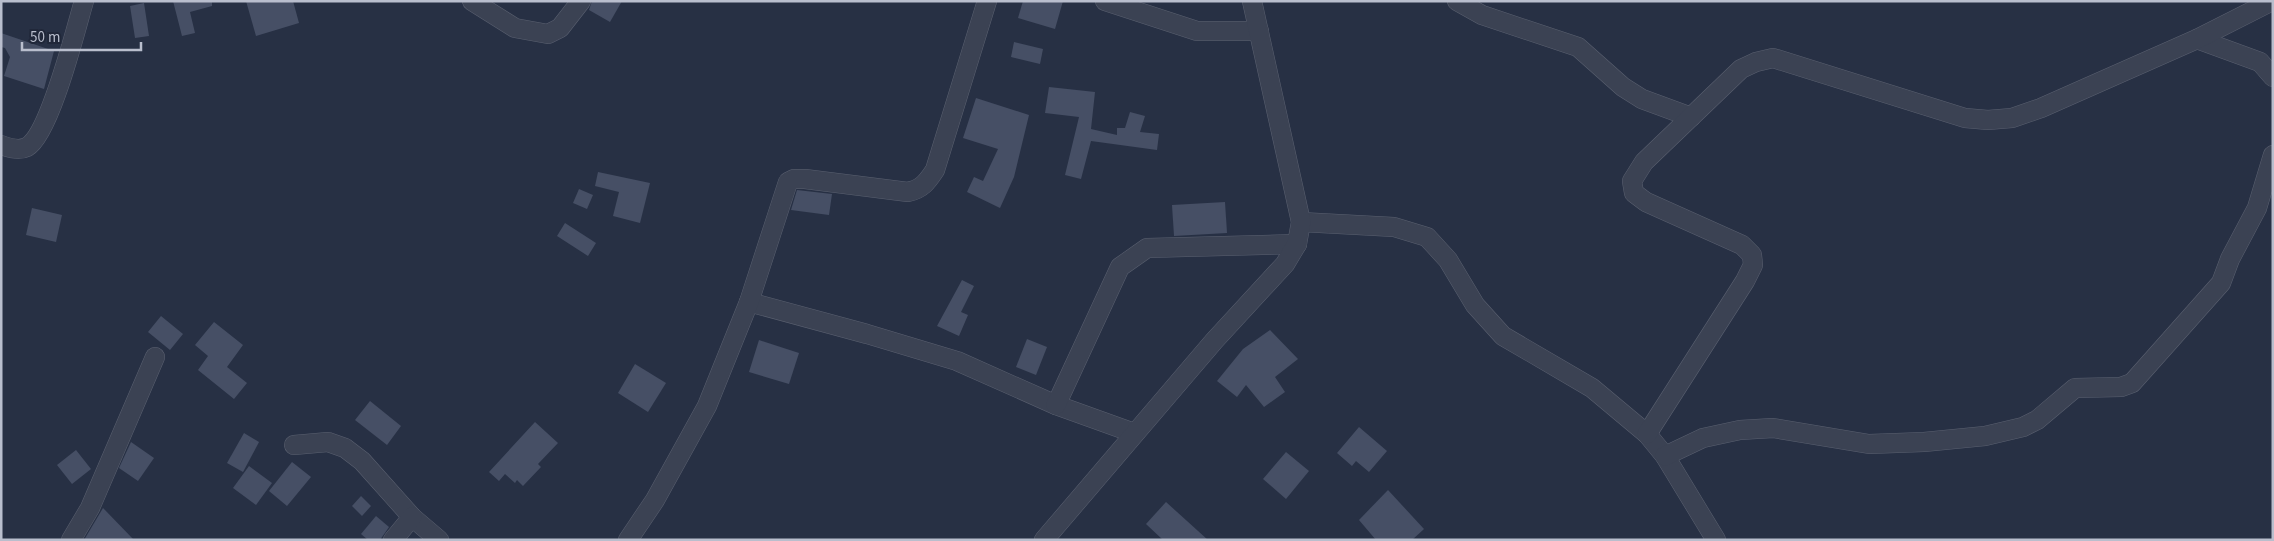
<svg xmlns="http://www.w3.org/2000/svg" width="2274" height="541" font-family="'Source Sans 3',sans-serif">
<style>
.building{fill:#464f65}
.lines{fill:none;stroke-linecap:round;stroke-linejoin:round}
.street-casing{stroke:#5a6070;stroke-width:20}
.street{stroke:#3b4253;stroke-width:19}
</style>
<rect width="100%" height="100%" fill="#273044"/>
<g class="building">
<polygon points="173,1 212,1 212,6 190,12 195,33 182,36"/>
<polygon points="246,1 293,1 299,23 256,36"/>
<polygon points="592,1 622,1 610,22 589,10"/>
<polygon points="1023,1 1063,1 1055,29 1018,18"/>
<polygon points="144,3 149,36 135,38 130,6"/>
<polygon points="1,33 54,51 44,89 4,76 10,57 5,48 1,47"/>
<polygon points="1014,42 1043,49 1040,64 1011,57"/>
<polygon points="1049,87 1095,92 1091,129 1117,135 1117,128 1125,128 1130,112 1145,116 1140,132 1159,134 1157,150 1091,141 1081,179 1065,175 1079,117 1045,113"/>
<polygon points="976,98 1029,115 1014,177 1000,208 967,192 974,177 983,181 998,149 963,138"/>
<polygon points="598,172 650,183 640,223 613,216 619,192 595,186"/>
<polygon points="579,189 593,195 587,209 573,203"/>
<polygon points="797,190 832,194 829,215 791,210"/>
<polygon points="1225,202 1227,233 1174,236 1172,205"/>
<polygon points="32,208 62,215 56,242 26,235"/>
<polygon points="565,223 596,243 588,256 557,236"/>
<polygon points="962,280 974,286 961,312 968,315 959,336 937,326"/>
<polygon points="161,316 183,334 170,350 148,332"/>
<polygon points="214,322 243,345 227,367 247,383 234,399 198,370 208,356 195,345"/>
<polygon points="1270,330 1298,359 1275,377 1285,392 1264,407 1246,385 1237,397 1217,381 1243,349"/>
<polygon points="1027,339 1047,347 1036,375 1016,367"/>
<polygon points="759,340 799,353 789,384 749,372"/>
<polygon points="635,364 666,383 648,412 618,393"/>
<polygon points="370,401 401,426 387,445 355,420"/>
<polygon points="535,422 558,443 538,464 541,467 523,486 517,480 515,483 505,474 499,481 489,472"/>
<polygon points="1359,427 1387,451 1369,472 1356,461 1352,466 1337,453"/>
<polygon points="244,433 259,442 243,472 227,463"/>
<polygon points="131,442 154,458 138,481 119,468"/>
<polygon points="76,450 91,469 72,484 57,465"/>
<polygon points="1286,452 1309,471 1286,499 1263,479"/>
<polygon points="292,462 311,477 287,506 269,491"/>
<polygon points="249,466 272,483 256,505 233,488"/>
<polygon points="1388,490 1424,529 1412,540 1376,540 1359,520"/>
<polygon points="361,496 371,506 362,516 352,506"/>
<polygon points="1166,502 1208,540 1163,540 1146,524"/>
<polygon points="103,508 134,540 84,540"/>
<polygon points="376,516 389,527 380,540 368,540 361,534"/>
</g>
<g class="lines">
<defs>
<g id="street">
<polyline points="472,1 515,28 548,34 560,28 581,1"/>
<polyline points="1105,1 1197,31 1259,31"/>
<polyline points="1457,1 1482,15 1578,47 1623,87 1642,99 1691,117"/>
<polyline points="2197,39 2260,62 2273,77"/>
<path d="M1,145C9,148 19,151 27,147C50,134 76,28 84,1"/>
<polyline points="1301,222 1394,227 1427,237 1448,260 1475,305 1503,336 1592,388 1647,434 1665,456 1716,540"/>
<polyline points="749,302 867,334 957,361 1056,405 1134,433"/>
<polyline points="1056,405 1120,267 1147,248 1297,244"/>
<polyline points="1647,434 1745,281 1753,265 1752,255 1742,245 1646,202 1634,193 1632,181 1644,162 1741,69 1756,62 1773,58 1965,118 1988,120 2012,118 2041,108 2197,39 2272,1"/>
<polyline points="294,445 328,442 345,448 362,461 412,517 439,540"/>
<polyline points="1665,456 1703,438 1740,430 1773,428 1869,444 1924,442 1985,436 2023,427 2037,420 2075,388 2121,387 2132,383 2221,283 2230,259 2257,208 2273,155"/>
<polyline points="71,540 90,508 155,357"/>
<polyline points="393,540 412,517"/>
<path d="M628,540L655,500L707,406L749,302L788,182L794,179H805L908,192C922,189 927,182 935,170L987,1"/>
<polyline points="1044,540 1214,341 1285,264 1297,244 1301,222 1252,1"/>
</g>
</defs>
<use href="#street" class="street-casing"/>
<use href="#street" class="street"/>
</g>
<rect width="2274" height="541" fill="none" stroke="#b9becd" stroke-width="5"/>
<path d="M22 42v8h119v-8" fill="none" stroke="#b9becd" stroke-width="2.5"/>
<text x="30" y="42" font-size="15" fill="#b9becd" stroke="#202739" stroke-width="4" paint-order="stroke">50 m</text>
</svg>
